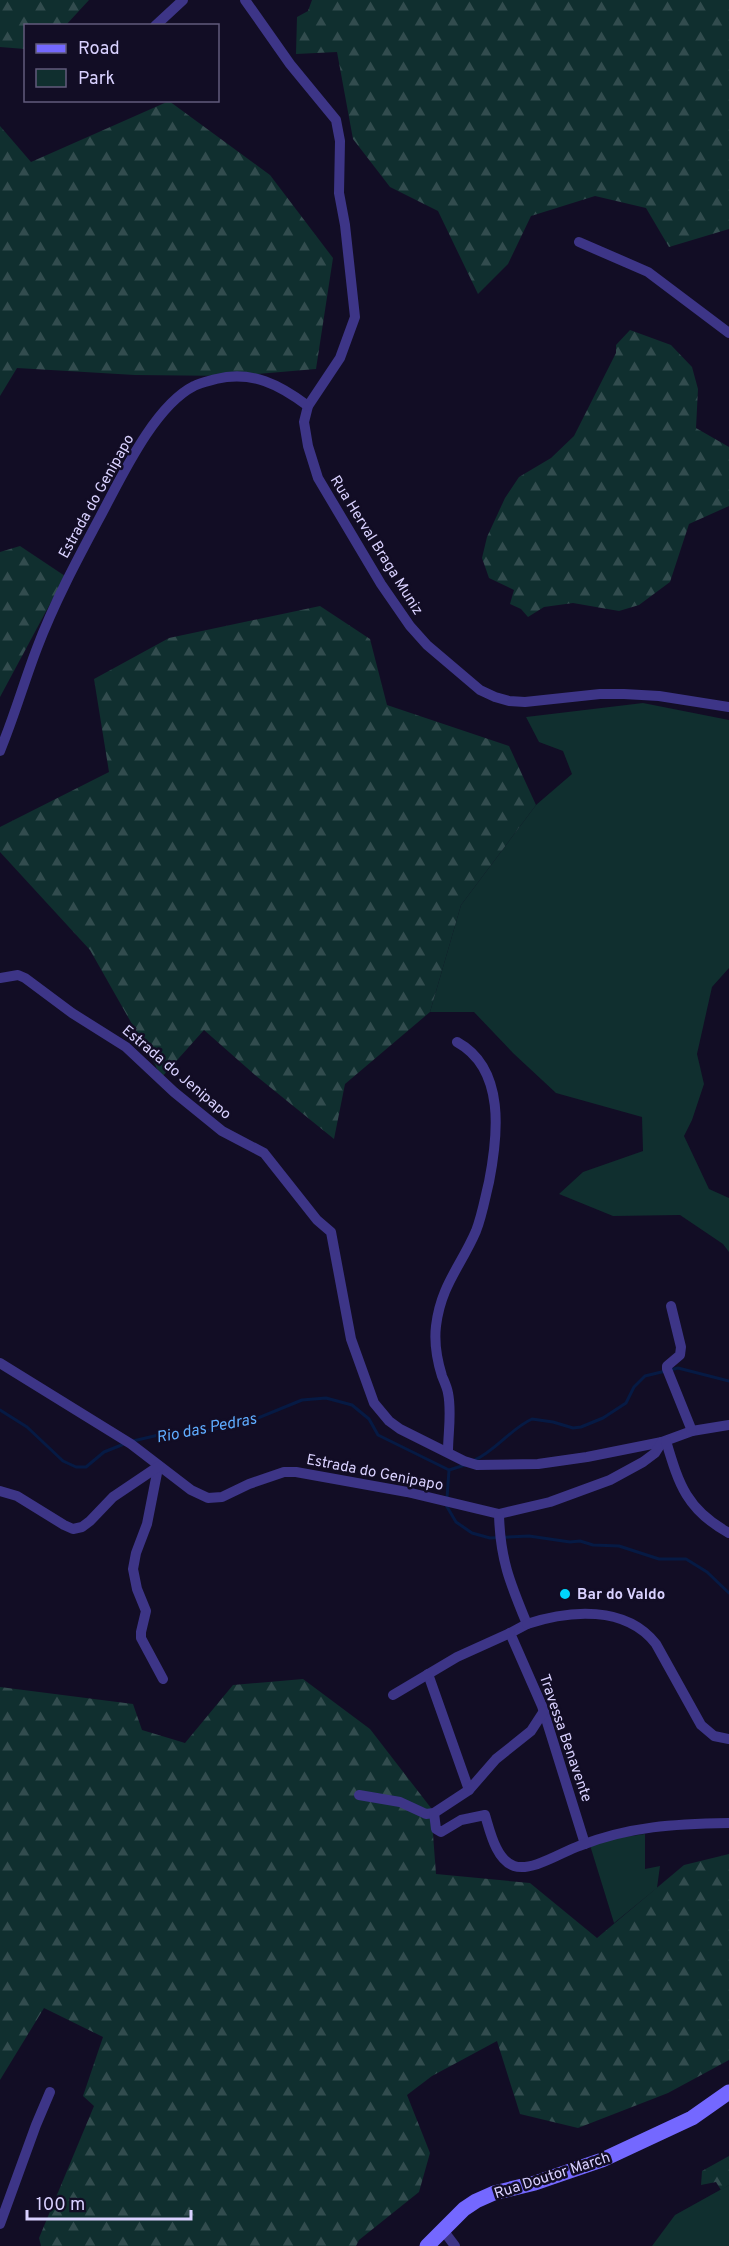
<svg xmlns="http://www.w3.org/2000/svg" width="729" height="2246" font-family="Overpass,sans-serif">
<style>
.green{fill:#102f2f}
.forest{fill:url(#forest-firs)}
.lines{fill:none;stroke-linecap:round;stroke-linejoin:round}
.stream{stroke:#061a44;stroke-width:3}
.minor{stroke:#3d3587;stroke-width:10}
.secondary{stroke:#7468ff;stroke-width:15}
.poi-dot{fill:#00d5fc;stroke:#120d25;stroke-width:2}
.labels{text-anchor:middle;stroke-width:5;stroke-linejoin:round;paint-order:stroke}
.street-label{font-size:15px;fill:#d9d1ff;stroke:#120d25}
.poi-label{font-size:15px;font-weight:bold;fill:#d9d1ff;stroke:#120d25;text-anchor:start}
.water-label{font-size:16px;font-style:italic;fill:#5facff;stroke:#120d25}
</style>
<defs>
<pattern id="forest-firs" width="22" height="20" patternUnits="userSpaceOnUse" patternTransform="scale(1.5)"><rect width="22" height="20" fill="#102f2f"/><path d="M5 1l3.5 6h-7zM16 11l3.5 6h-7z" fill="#324c4e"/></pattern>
</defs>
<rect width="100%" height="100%" fill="#120d25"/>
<g class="green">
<polygon points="643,703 729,720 729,968 712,987 697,1054 704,1084 692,1120 684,1136 709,1189 729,1198 729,1252 723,1244 680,1215 613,1216 559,1194 583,1172 643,1151 642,1117 556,1093 513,1053 474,1012 430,1012 461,905 536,805 572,774 563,751 539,742 526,717"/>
<polygon points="645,1834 645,1869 660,1866 657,1888 614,1923 589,1842"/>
<polygon points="729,2185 729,2246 652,2246 675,2215"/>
</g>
<g class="forest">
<polygon points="0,0 89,0 66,25 26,26 25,49 0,47"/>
<polygon points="312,0 729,0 729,229 669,247 646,208 595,196 531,216 508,264 478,294 438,211 390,187 353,139 337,52 296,54 297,17 308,11"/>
<polygon points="169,101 270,175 333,258 316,369 234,376 135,375 17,368 0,396 0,126 31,162"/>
<polygon points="630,330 671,345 692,367 698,389 696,428 729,447 729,506 689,524 670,582 639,605 619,611 573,603 544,607 528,617 521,609 510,604 514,590 489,578 482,558 487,537 505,498 519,477 551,458 574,436 616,353 616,345"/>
<polygon points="20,546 65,576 0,697 0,552"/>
<polygon points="320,606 370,639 387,705 509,746 536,805 461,905 430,1012 345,1084 334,1139 255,1075 204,1030 162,1077 90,950 0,852 0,827 109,772 94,679 169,638"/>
<polygon points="303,1679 370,1729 431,1808 436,1874 530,1883 597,1938 684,1865 729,1854 729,2060 668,2093 578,2128 520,2114 497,2041 432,2076 407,2095 430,2153 419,2192 359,2240 356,2246 41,2246 39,2238 94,2106 83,2096 103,2037 44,2008 0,2080 0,1687 133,1704 142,1730 185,1743 233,1685"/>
<polygon points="729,2156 729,2185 721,2190 716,2182 701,2185 702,2171"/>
</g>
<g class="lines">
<g class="stream">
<polyline points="0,1410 27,1427 63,1461 76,1467 86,1467 104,1452 124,1444"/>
<polyline points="133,1441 167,1433 205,1431 248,1422 302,1400 326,1398 352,1405 369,1419 378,1435 449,1470 465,1465"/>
<path d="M473,1461C496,1451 510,1429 532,1419L553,1422L573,1428L581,1427L603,1418L626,1403L634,1387L645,1376L678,1368L729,1381"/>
<polyline points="447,1498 449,1470"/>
<polyline points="446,1505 456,1522 472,1533 490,1538 529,1536 570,1542 580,1541 593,1545 619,1546 659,1559 686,1559 707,1572 729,1593"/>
</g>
<g class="minor">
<polyline points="245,0 290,64 336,120 340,141 339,193 345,225 355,317 340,358 308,406 304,422 308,446 318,478 381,584 410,626 427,645 480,690 495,697 509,701 525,702 600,694 624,694 659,696 729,707"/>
<polyline points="155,26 183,0"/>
<polyline points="579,242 648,272 729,333"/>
<path d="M0,751C14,717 24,682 37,648C54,603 77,560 100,517C121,478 154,406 194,386C201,382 209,381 216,379C252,370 280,385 308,406"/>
<polyline points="0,978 18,975 25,978 72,1013 126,1047 174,1092 222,1131 264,1153 317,1220 331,1232 351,1339 374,1403 389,1421 400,1429 464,1461 477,1465 538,1464 587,1457 662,1442 692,1431 729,1425"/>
<polyline points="671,1306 681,1347 680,1355 667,1366 667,1369 692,1431"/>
<polyline points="0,1363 131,1444 191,1490 208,1498 222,1497 249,1484 284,1472 296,1472 407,1492 499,1514 550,1502 610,1480 643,1462 655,1453 662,1442"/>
<path d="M666,1441C679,1485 687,1510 729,1533"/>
<path d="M448,1452C448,1433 452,1412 448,1393C447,1387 444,1381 442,1376C437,1360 434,1343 436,1326C441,1285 461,1266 476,1231C482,1216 485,1198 489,1182C498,1136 506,1069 457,1042"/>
<polyline points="158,1468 147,1524 136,1553 133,1569 137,1589 146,1611 141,1632 141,1638 163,1679"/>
<polyline points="0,1491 17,1496 64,1525 73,1529 82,1527 90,1521 113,1497 159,1466"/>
<path d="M499,1514C500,1559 510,1583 527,1624L510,1633L542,1706L585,1844"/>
<path d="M527,1624C569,1610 626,1605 656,1644L701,1725L714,1736L729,1739"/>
<polyline points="428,1674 469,1790"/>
<polyline points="393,1695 457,1657 510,1633"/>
<polyline points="359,1795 400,1802 426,1814 434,1813 469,1790 496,1759 531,1731 544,1711"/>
<path d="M434,1813L436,1829L441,1832L461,1820L485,1815C490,1831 496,1860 514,1866C532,1872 562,1852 579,1846C630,1826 675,1824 729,1823"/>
<polyline points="0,2224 36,2125 50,2092"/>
<polyline points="443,2230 455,2246"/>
</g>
<polyline class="secondary" points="427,2246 464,2209 476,2201 494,2193 535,2183 602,2160 692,2118 729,2092"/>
</g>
<circle class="poi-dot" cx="565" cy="1594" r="6"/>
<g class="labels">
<g class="street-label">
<text transform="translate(96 496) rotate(-61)" y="5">Estrada do Genipapo</text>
<text transform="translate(377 545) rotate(58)" y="5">Rua Herval Braga Muniz</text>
<text transform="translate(177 1072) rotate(40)" y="5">Estrada do Jenipapo</text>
<text transform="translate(375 1472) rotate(11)" y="5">Estrada do Genipapo</text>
<text transform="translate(566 1738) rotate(71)" y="5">Travessa Benavente</text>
<text transform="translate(552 2175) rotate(-18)" y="5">Rua Doutor March</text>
</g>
<g class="poi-label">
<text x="577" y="1599">Bar do Valdo</text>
</g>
<g class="water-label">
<text transform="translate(206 1427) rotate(-11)" y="6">Rio das Pedras</text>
</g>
</g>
<rect x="24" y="24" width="195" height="78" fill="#120d25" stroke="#625b7c" stroke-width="1.5"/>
<rect x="36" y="44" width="30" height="9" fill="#7468ff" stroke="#625b7c" stroke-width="1.5"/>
<text x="78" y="54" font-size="18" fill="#d9d1ff">Road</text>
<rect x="36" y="69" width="30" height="18" fill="#102f2f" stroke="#625b7c" stroke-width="1.5"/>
<text x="78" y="84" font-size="18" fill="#d9d1ff">Park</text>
<path d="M27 2210v9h164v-9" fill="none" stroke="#d9d1ff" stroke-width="3"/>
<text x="36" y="2210" font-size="18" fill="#d9d1ff" stroke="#120d25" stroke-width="4.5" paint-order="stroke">100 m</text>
</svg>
